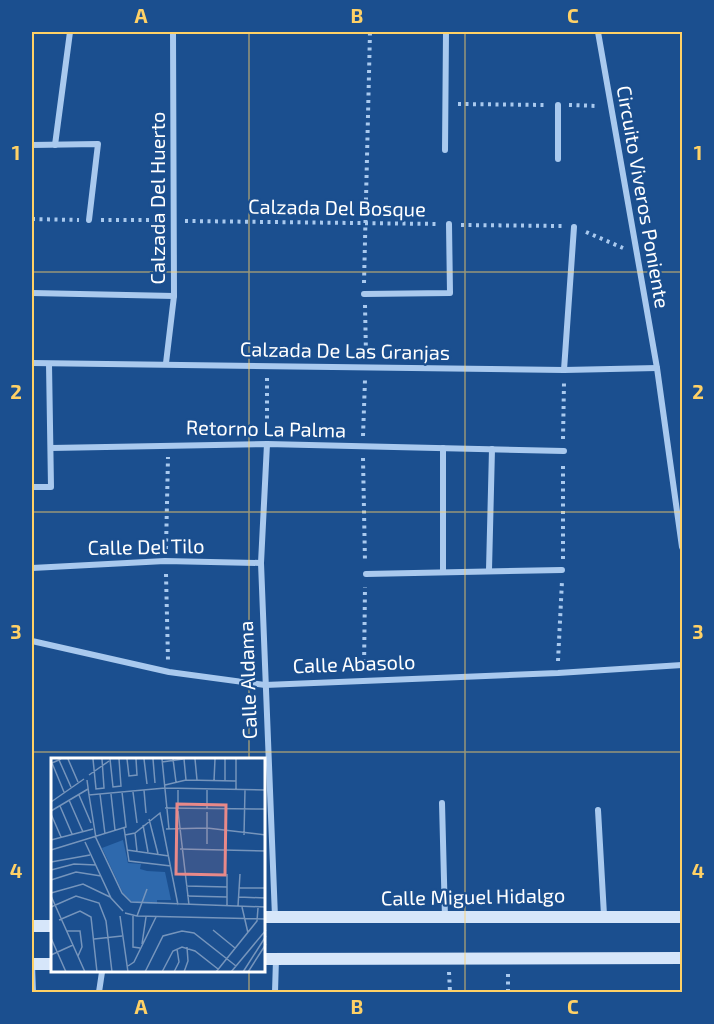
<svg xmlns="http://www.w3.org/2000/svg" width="714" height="1024" font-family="'Exo 2',sans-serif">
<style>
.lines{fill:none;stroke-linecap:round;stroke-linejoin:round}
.path{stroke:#a9c9ee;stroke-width:4;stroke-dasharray:3 4.5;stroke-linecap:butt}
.street{stroke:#a9c9ee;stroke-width:6}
.secondary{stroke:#d6e6fa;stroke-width:12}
.grid{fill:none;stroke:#ffd166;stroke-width:1.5;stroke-opacity:0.55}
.labels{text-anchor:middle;stroke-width:4.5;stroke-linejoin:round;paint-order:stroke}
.street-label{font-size:20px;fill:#fff;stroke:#1b4f8f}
.inset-road{fill:none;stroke:#7695bc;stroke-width:1.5}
.view{fill:#e88989;fill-opacity:0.15;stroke:#e88989;stroke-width:3}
.inset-edge{fill:none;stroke:#fff;stroke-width:3}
.neatline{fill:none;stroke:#ffd166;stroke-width:2}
.grid-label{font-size:20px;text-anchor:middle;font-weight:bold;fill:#ffd166}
</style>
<rect width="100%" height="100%" fill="#1b4f8f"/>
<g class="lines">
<g class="path">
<polyline points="458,104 547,105"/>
<polyline points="569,105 598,106"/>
<polyline points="32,219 79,220"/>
<polyline points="101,220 163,220"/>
<polyline points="185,221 439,224"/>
<polyline points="461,225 562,226"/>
<polyline points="586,232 623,248"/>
<polyline points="364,283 370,32"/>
<polyline points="365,305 366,355"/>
<polyline points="267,378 267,431"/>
<polyline points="363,436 365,380"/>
<polyline points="563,439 564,383"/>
<polyline points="363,458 365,562"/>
<polyline points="166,549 168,457"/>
<polyline points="563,559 563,464"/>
<polyline points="166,574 168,660"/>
<polyline points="558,661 562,581"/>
<polyline points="364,670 365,587"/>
<polyline points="449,972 450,992"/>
<polyline points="508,992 508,973"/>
</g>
<g class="street">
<polyline points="598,32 657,368 682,547"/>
<polyline points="558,105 558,159"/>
<polyline points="32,145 98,144 89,220"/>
<polyline points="55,145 70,32"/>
<polyline points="445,150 446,32"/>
<polyline points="32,293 174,296"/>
<polyline points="364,294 450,293 449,224"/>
<polyline points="32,363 564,370 657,368"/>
<polyline points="166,363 174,296 173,32"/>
<polyline points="564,370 574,227"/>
<polyline points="267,444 261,563 275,917"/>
<polyline points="51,448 267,444 564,451"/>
<polyline points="32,487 51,487 49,364"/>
<polyline points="32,568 165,561 261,563"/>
<polyline points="489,570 492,449"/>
<polyline points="443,571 443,448"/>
<polyline points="366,574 562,570"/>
<polyline points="32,641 169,672 265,685 558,673 682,665"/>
<polyline points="442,803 445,918"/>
<polyline points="598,810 604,915"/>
<polyline points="32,964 33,992"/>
<polyline points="99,992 102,972"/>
<polyline points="275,992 276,959"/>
</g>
<g class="secondary">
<polyline points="264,917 682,917"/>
<polyline points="32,926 52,926"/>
<polyline points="264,959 682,958"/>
<polyline points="32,964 52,964"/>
</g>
</g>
<path class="grid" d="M249,32V760M465,32V992M32,272H682M32,512H682M32,752H682M249,972V992"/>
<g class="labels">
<g class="street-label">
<text transform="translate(643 197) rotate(80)" y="7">Circuito Viveros Poniente</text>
<text transform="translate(158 198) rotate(-90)" y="7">Calzada Del Huerto</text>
<text transform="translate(337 208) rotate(1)" y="7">Calzada Del Bosque</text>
<text transform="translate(345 351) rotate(1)" y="7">Calzada De Las Granjas</text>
<text transform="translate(266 429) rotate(1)" y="7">Retorno La Palma</text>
<text transform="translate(146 547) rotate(-1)" y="7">Calle Del Tilo</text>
<text transform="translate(354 664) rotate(-2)" y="7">Calle Abasolo</text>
<text transform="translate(248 680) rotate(-92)" y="7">Calle Aldama</text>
<text transform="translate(473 897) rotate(-1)" y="7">Calle Miguel Hidalgo</text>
</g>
</g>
<g transform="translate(51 758)">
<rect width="214" height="214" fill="#1b4f8f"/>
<path d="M72,82L77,105L90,106L89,111L96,113L114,114L120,142H106V146L82,145L72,135L51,90Z" fill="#2e69ad"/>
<path class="inset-road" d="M10,1L1,5L13,34M17,1L27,24M42,1L45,31L53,30L51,1M59,1L62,29L70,28L68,1M76,1L78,18L86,17L85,1M93,1L96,26M102,1L104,25M111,1L118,71M122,1L125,24M133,1L135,22M144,1L146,22M174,1V23M185,1V31M8,2L20,29M111,4L132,1M38,17L58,3M36,22L38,37L114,30L215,32M163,23L164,1M114,27L135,22L185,23M93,32L95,55M82,34L86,65M49,36L54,76M60,36L64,72M28,37L40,65M38,37L45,80L71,135L80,144L215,149M18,42L32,74M0,44L33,21M9,48L21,76M114,50L215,51M127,50V32M156,51V32M0,53L37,31M127,53L138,147M0,56L10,79M98,61L107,96M92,67L97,94M73,70L78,103L120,108M115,71L156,70L215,77M84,75L86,93M74,77L84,75L109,55L127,147M193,77L194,32M0,82L42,71M34,84L60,140L72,153M156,86V54M129,91L215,93M0,92L75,69L71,34M76,92L118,98M0,104L39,97M0,112L23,106L45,107M0,122L25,114L50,118M135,128L176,129M188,130H215M0,135L32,126L59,139M0,138L34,214M136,138L176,139M188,139L215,140M176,148V116M187,148L189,116M0,149L25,138L48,145L55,163L61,214M191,149L197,175M74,155L86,158L215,161M69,158L77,214M82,158V189L89,190M86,158L96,131M8,162L29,153L40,159L46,214M162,172L184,190M16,173H29L31,189L27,198M0,180L15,214M43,181L71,178M91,186L95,159M0,197L22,187M77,208L83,204L105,159M94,214L112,178L131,173L143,175L185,208M111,214L122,193L131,189L144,193L167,211M123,214L128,204L126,191M133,214L137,203L136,189M165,214L206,163L207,150M180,214L215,172M192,214L215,178M197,214L215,186"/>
<path class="view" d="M126,46L175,47L174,117L125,116Z"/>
<rect width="214" height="214" class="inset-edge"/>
</g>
<rect width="714" height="1024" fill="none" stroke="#1b4f8f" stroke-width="66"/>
<rect x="33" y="33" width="648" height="958" class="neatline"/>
<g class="grid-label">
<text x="141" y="23">A</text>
<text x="357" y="23">B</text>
<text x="573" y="23">C</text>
<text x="16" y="160">1</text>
<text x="698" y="160">1</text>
<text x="16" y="399">2</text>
<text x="698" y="399">2</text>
<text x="16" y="639">3</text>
<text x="698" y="639">3</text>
<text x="16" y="878">4</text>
<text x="698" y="878">4</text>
<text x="141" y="1014">A</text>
<text x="357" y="1014">B</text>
<text x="573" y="1014">C</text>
</g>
</svg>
